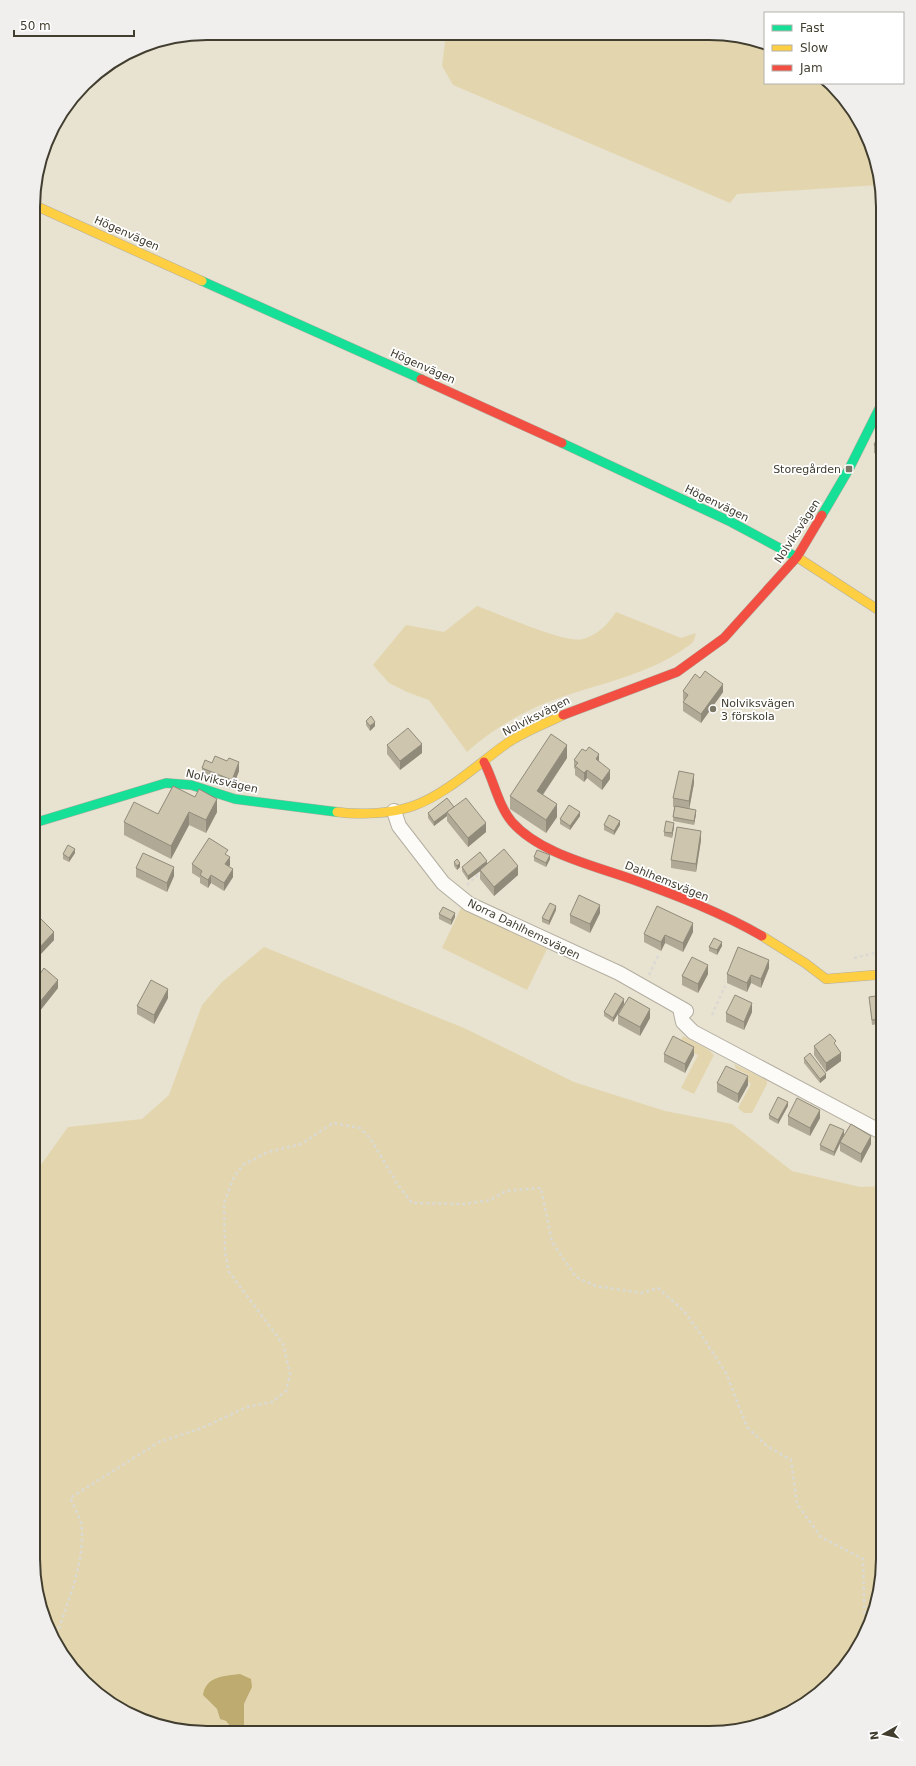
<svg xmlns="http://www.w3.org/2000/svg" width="916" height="1766" font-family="'DejaVu Sans',sans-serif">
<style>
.green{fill:#e3d6ae}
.water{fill:#beab6f}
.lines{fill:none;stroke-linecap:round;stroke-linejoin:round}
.street-casing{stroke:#b3aea0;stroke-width:16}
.fast-casing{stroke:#b3aea0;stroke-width:10}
.slow-casing{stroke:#b3aea0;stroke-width:10}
.jam-casing{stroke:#b3aea0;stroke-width:10}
.path{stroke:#dad9d3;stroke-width:2.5;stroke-dasharray:3 3;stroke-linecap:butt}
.street{stroke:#fcfbf8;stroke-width:14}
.fast{stroke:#16e098;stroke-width:9}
.slow{stroke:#ffcf43;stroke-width:9}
.jam{stroke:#f24e42;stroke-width:9}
.wall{fill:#b0a996}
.shaded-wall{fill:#908a7a}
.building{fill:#cdc5ae;stroke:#908a7a}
.poi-dot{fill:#7b7767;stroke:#fff;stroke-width:1.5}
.labels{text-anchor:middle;stroke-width:3.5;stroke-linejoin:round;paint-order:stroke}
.street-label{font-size:11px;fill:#413d2f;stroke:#fff}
.poi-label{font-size:11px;fill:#413d2f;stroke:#fff;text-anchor:end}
.rim{fill:none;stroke:#413d2f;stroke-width:2}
</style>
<rect width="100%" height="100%" fill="#e8e2d0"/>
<g class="green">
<polygon points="446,34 743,36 765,44 765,83 830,83 854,111 874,151 879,185 737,194 730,203 453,85 442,66"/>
<path d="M477,606C497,613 566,644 583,639C599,634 607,625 616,612L681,638L696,633C695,635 695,639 693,642C692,644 686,647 684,649C641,679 583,686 536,707C510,719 487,734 467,752L429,700L407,692L389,683L373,665L406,625L444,632Z"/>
<polygon points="461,908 547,949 527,990 442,948"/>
<path d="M264,947L464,1028L574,1082L665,1111L732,1124L792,1171L860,1187L883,1186V1570L870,1625L847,1665L806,1704L765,1724L709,1733L239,1732L243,1727L244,1704L249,1694L206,1699L217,1709L220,1719L226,1721L235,1732C219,1732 200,1734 183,1731C118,1719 67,1678 43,1616C37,1600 36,1576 33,1559V1176L68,1127L142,1119L169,1095L202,1005L222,982Z"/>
<polygon points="683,1036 708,1049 714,1055 694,1094 681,1088 698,1055 693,1053 694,1048 681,1040"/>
<polygon points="734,1064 767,1080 767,1084 752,1113 744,1113 738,1108 751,1084 747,1081 749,1075 736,1069"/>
</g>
<path class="water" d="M240,1674L251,1679L252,1687L244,1704V1727L239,1732H235L226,1721L220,1719L217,1709L203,1695C206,1676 224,1676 240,1674Z"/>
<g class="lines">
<defs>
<g id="street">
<polyline points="394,811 399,826 443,883 469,904 619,973 686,1011"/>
<polyline points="680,1008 683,1022 693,1032 883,1133"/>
</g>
<g id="fast">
<polyline points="202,281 421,379"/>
<polyline points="562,443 731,522 800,559"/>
<polyline points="822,515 849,469 883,401"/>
<polyline points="34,823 166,783 191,785 235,799 337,812"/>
</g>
<g id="slow">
<polyline points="34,205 202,281"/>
<polyline points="800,559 883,613"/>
<path d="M337,812C360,815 390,814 413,806C445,795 478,764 506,744C523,732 545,724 563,715"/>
<polyline points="762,936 805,963 826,979 875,975"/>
</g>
<g id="jam">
<polyline points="421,379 562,443"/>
<polyline points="563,715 677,672 724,638 797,557 822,515"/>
<path d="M484,762C494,781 498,805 512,822C540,854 596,866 634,880C678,896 722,913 762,936"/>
</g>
</defs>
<use href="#street" class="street-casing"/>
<use href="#fast" class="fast-casing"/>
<use href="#slow" class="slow-casing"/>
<use href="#jam" class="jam-casing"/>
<g class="path">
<polyline points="467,885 482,871"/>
<polyline points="854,958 883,951"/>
<polyline points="649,975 659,954"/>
<polyline points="712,1015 725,986"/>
<path d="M55,1640C66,1606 87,1559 81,1523C79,1515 74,1506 70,1498L159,1442L202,1428L247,1407L272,1402L286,1391L290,1374L283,1344L229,1272L225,1252L224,1203L234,1177L243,1165L268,1152L301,1144L333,1123L360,1128L370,1138L398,1185L412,1203L465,1204L490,1200L506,1191L541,1188L552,1242L576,1277L596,1286L641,1293L658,1288L684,1311L702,1336L726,1373L747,1427L767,1446L791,1460L797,1504L821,1537L863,1559L865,1634"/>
</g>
<use href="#street" class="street"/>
<use href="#fast" class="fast"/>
<use href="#slow" class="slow"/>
<use href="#jam" class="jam"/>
</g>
<g class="wall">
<polygon points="883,414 883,457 874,453 874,445 883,424"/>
<polygon points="700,678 723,692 701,723 683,711 683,702 684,701 683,699 683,691"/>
<polygon points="366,721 375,726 370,731 366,725"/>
<polygon points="387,745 422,753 400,770 387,754"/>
<polygon points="567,758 543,795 557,817 546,833 510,809 510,796"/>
<polygon points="574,760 599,761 610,779 602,790 587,778 584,782 575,775 575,769 574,768"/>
<polygon points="227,761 239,771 232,789 202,777 202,768 212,763"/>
<polygon points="694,783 689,809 696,814 694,825 673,821 674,807 673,807 673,798"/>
<polygon points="173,786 217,812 206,833 189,825 171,859 124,835 124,822 158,814"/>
<polygon points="454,807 486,832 468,847 447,821 447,816 434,826 428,818 428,813"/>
<polygon points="580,816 570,830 560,824 560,819"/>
<polygon points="604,825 620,825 614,835 604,830"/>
<polygon points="674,827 672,838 664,836 664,832"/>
<polygon points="701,840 696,872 671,868 671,860"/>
<polygon points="75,853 69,862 63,859 63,854"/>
<polygon points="228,855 230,865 229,866 233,877 224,891 211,883 208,888 200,883 200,878 192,873 192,864"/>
<polygon points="534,857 550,859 546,867 534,861"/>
<polygon points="454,862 460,867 457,870 454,866"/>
<polygon points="487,864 518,875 494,896 480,879 480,871 468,880 462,871 462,867"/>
<polygon points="136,868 174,876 167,892 136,877"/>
<polygon points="556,910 549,925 542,922 542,918"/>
<polygon points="34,912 54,940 39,956 34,951"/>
<polygon points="600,913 590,933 570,923 570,915"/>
<polygon points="439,914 455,917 451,925 439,919"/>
<polygon points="693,932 683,952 665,943 661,951 644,942 644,934"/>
<polygon points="722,946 717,955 709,951 709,947"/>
<polygon points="769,968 761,988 751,983 747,992 727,983 727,974"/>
<polygon points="708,974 698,993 682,985 682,976"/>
<polygon points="38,977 58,988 39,1012 34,1008 34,988 38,983"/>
<polygon points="883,995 883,1023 872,1025 869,997"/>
<polygon points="168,998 154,1024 137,1014 137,1006"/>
<polygon points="624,1004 613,1022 604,1016 604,1012"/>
<polygon points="752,1012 744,1030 726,1022 726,1013"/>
<polygon points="618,1015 650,1018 640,1036 618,1024"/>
<polygon points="814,1046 841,1061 826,1072 814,1055"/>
<polygon points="664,1054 694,1055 685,1073 664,1062"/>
<polygon points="804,1058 826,1078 820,1083 804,1063"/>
<polygon points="717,1083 748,1085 738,1103 717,1092"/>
<polygon points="788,1106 778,1124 769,1119 769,1115"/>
<polygon points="788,1116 820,1118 810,1136 788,1125"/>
<polygon points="844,1135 842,1139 871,1144 861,1163 840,1151 840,1143 834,1156 820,1150 820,1145"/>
</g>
<g class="shaded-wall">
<polygon points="723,684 723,692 701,723 701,714"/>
<polygon points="375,722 375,726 370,731 370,726"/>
<polygon points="422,744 422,753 400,770 400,761"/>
<polygon points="567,745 567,758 537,803 537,791"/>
<polygon points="599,754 599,763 596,759"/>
<polygon points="239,762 239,771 232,789 232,780"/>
<polygon points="587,770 587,778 584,782 584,773"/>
<polygon points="610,770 610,779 602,790 602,781"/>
<polygon points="694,774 694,783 689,810 689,801"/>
<polygon points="217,799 217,812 206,833 206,820"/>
<polygon points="557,804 557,817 546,833 546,820"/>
<polygon points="454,807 447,812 447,816 434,826 434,822"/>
<polygon points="696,810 696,814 694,825 694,821"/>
<polygon points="189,812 189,825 171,859 171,846"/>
<polygon points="580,812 580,816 570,830 570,826"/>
<polygon points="620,821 620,825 614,835 614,831"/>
<polygon points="486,823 486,832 468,847 468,838"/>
<polygon points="674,823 674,827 672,838 672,833"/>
<polygon points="701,831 701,840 696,872 696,864"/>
<polygon points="75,849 75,853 69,862 69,858"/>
<polygon points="550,855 550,859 546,867 546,863"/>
<polygon points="230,857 230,865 225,872 225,864"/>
<polygon points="487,861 487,866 468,880 468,876"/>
<polygon points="460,863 460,867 457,870 457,866"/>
<polygon points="518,866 518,875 494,896 494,887"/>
<polygon points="174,867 174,876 167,892 167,883"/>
<polygon points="233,869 233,877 224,891 224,883"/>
<polygon points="211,875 211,883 208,888 208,880"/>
<polygon points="600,905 600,913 590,933 590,924"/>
<polygon points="556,906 556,910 549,925 549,921"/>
<polygon points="455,913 455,917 451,925 451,920"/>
<polygon points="693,923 693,932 683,952 683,943"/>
<polygon points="54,932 54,940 39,956 39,948"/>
<polygon points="665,935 665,943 661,951 661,942"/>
<polygon points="722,942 722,946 717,955 717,950"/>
<polygon points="769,960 769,968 761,988 761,979"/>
<polygon points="708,965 708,974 698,993 698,984"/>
<polygon points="751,975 751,983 747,992 747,983"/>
<polygon points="58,980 58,988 39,1012 39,1003"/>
<polygon points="168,989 168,998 154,1024 154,1015"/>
<polygon points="624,999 624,1004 613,1022 613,1018"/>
<polygon points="752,1003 752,1012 744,1030 744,1022"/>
<polygon points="650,1009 650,1018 640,1036 640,1027"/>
<polygon points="694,1047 694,1055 685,1073 685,1064"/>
<polygon points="841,1053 841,1061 826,1072 826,1063"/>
<polygon points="826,1074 826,1078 820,1083 820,1079"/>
<polygon points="748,1076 748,1085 738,1103 738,1094"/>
<polygon points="788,1102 788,1106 778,1124 778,1120"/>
<polygon points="820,1110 820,1118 810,1136 810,1128"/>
<polygon points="844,1130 844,1135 834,1156 834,1152"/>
<polygon points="871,1136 871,1144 861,1163 861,1154"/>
</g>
<g class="building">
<polygon points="883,423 883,449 874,445"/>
<polygon points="705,671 723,684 701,714 683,702 688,695 683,691 695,674 700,678"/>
<polygon points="371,716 375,722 370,726 366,721"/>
<polygon points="408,728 422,744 400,761 387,745"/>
<polygon points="551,734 567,745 537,791 557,804 546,820 510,796"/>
<polygon points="589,747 599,754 596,759 610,770 602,781 587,770 584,773 575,766 578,763 574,760 582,749 586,751"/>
<polygon points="215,756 227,761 229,758 239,762 232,780 202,768 205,760 212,763"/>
<polygon points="679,771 694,774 689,801 673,798"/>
<polygon points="173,786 195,797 199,789 217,799 206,820 189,812 171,846 124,822 134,802 158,814"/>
<polygon points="447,798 454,807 434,822 428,813"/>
<polygon points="466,798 486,823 468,838 447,812"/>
<polygon points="569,805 580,812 570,826 560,819"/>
<polygon points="675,806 696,810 694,821 673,817"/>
<polygon points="609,815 620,821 614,831 604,825"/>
<polygon points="666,821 674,823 672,833 664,832"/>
<polygon points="677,827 701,831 696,864 671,860"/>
<polygon points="209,838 228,850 225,854 230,857 225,864 233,869 224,883 211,875 208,880 200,875 202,871 192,864"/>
<polygon points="68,845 75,849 69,858 63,854"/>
<polygon points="504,849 518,866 494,887 480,870"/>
<polygon points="537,850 550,855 546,863 534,857"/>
<polygon points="480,852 487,861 468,876 462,867"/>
<polygon points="143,853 174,867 167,883 136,868"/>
<polygon points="457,859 460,863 457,866 454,862"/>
<polygon points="579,895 600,905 590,924 570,915"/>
<polygon points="550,903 556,906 549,921 542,918"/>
<polygon points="657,906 693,923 683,943 665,935 661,942 644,934"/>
<polygon points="443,907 455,913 451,920 439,914"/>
<polygon points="34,912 54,932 39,948 34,942"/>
<polygon points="714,938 722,942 717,950 709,947"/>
<polygon points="738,947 769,960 761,979 751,975 747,983 727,974"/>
<polygon points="692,957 708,965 698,984 682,976"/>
<polygon points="44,968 58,980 39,1003 34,999 34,988 41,979 38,977"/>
<polygon points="151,980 168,989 154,1015 137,1006"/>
<polygon points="615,993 624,999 613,1018 604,1012"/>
<polygon points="735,995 752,1003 744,1022 726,1013"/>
<polygon points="883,995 883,1019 872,1020 869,997"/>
<polygon points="629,997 650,1009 640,1027 618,1015"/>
<polygon points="830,1034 836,1041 834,1043 841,1053 826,1063 814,1046"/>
<polygon points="673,1036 694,1047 685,1064 664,1054"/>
<polygon points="810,1053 826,1074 820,1079 804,1058"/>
<polygon points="726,1066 748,1076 738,1094 717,1083"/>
<polygon points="778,1097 788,1102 778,1120 769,1115"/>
<polygon points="797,1098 820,1110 810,1128 788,1116"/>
<polygon points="830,1124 844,1130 834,1152 820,1145"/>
<polygon points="851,1124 871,1136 861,1154 840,1142"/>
</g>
<g class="poi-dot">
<rect x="845" y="465" width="8" height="8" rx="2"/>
<circle cx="713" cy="709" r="4"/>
</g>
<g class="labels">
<g class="street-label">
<text transform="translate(127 233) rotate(24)" y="4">Högenvägen</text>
<text transform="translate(423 366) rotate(24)" y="4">Högenvägen</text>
<text transform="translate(717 503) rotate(26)" y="4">Högenvägen</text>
<text transform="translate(797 531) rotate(-57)" y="4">Nolviksvägen</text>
<text transform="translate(536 716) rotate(-27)" y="4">Nolviksvägen</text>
<text transform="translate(222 781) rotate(13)" y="4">Nolviksvägen</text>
<text transform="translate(667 881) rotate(22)" y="4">Dahlhemsvägen</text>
<text transform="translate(524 929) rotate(26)" y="4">Norra Dahlhemsvägen</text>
</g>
<g class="poi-label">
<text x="841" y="473">Storegården</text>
<text x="721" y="707" text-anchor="start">Nolviksvägen<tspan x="721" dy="13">3 förskola</tspan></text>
</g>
</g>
<path d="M0 0H916V1766H0ZM207 40H709A167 167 0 0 1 876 207V1559A167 167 0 0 1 709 1726H207A167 167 0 0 1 40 1559V207A167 167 0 0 1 207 40Z" fill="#f0efee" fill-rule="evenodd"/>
<path class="rim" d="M207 40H709A167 167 0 0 1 876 207V1559A167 167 0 0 1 709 1726H207A167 167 0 0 1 40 1559V207A167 167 0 0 1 207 40Z"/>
<rect x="764" y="12" width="140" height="72" fill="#ffffff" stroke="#b3b1ac"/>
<rect x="772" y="25" width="20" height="6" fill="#16e098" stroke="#b3b1ac"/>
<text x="800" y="32" font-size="12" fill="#413d2f">Fast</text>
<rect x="772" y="45" width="20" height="6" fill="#ffcf43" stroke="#b3b1ac"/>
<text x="800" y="52" font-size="12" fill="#413d2f">Slow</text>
<rect x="772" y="65" width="20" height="6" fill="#f24e42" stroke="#b3b1ac"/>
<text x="800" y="72" font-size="12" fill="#413d2f">Jam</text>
<g transform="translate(884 1734) rotate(262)" stroke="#ffffff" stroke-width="3" paint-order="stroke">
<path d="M0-3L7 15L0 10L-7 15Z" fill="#413d2f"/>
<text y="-6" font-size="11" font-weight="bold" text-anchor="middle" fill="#413d2f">N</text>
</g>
<path d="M14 30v6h120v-6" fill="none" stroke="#413d2f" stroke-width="2"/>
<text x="20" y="30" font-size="12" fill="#413d2f" stroke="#ffffff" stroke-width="3" paint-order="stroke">50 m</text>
</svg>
